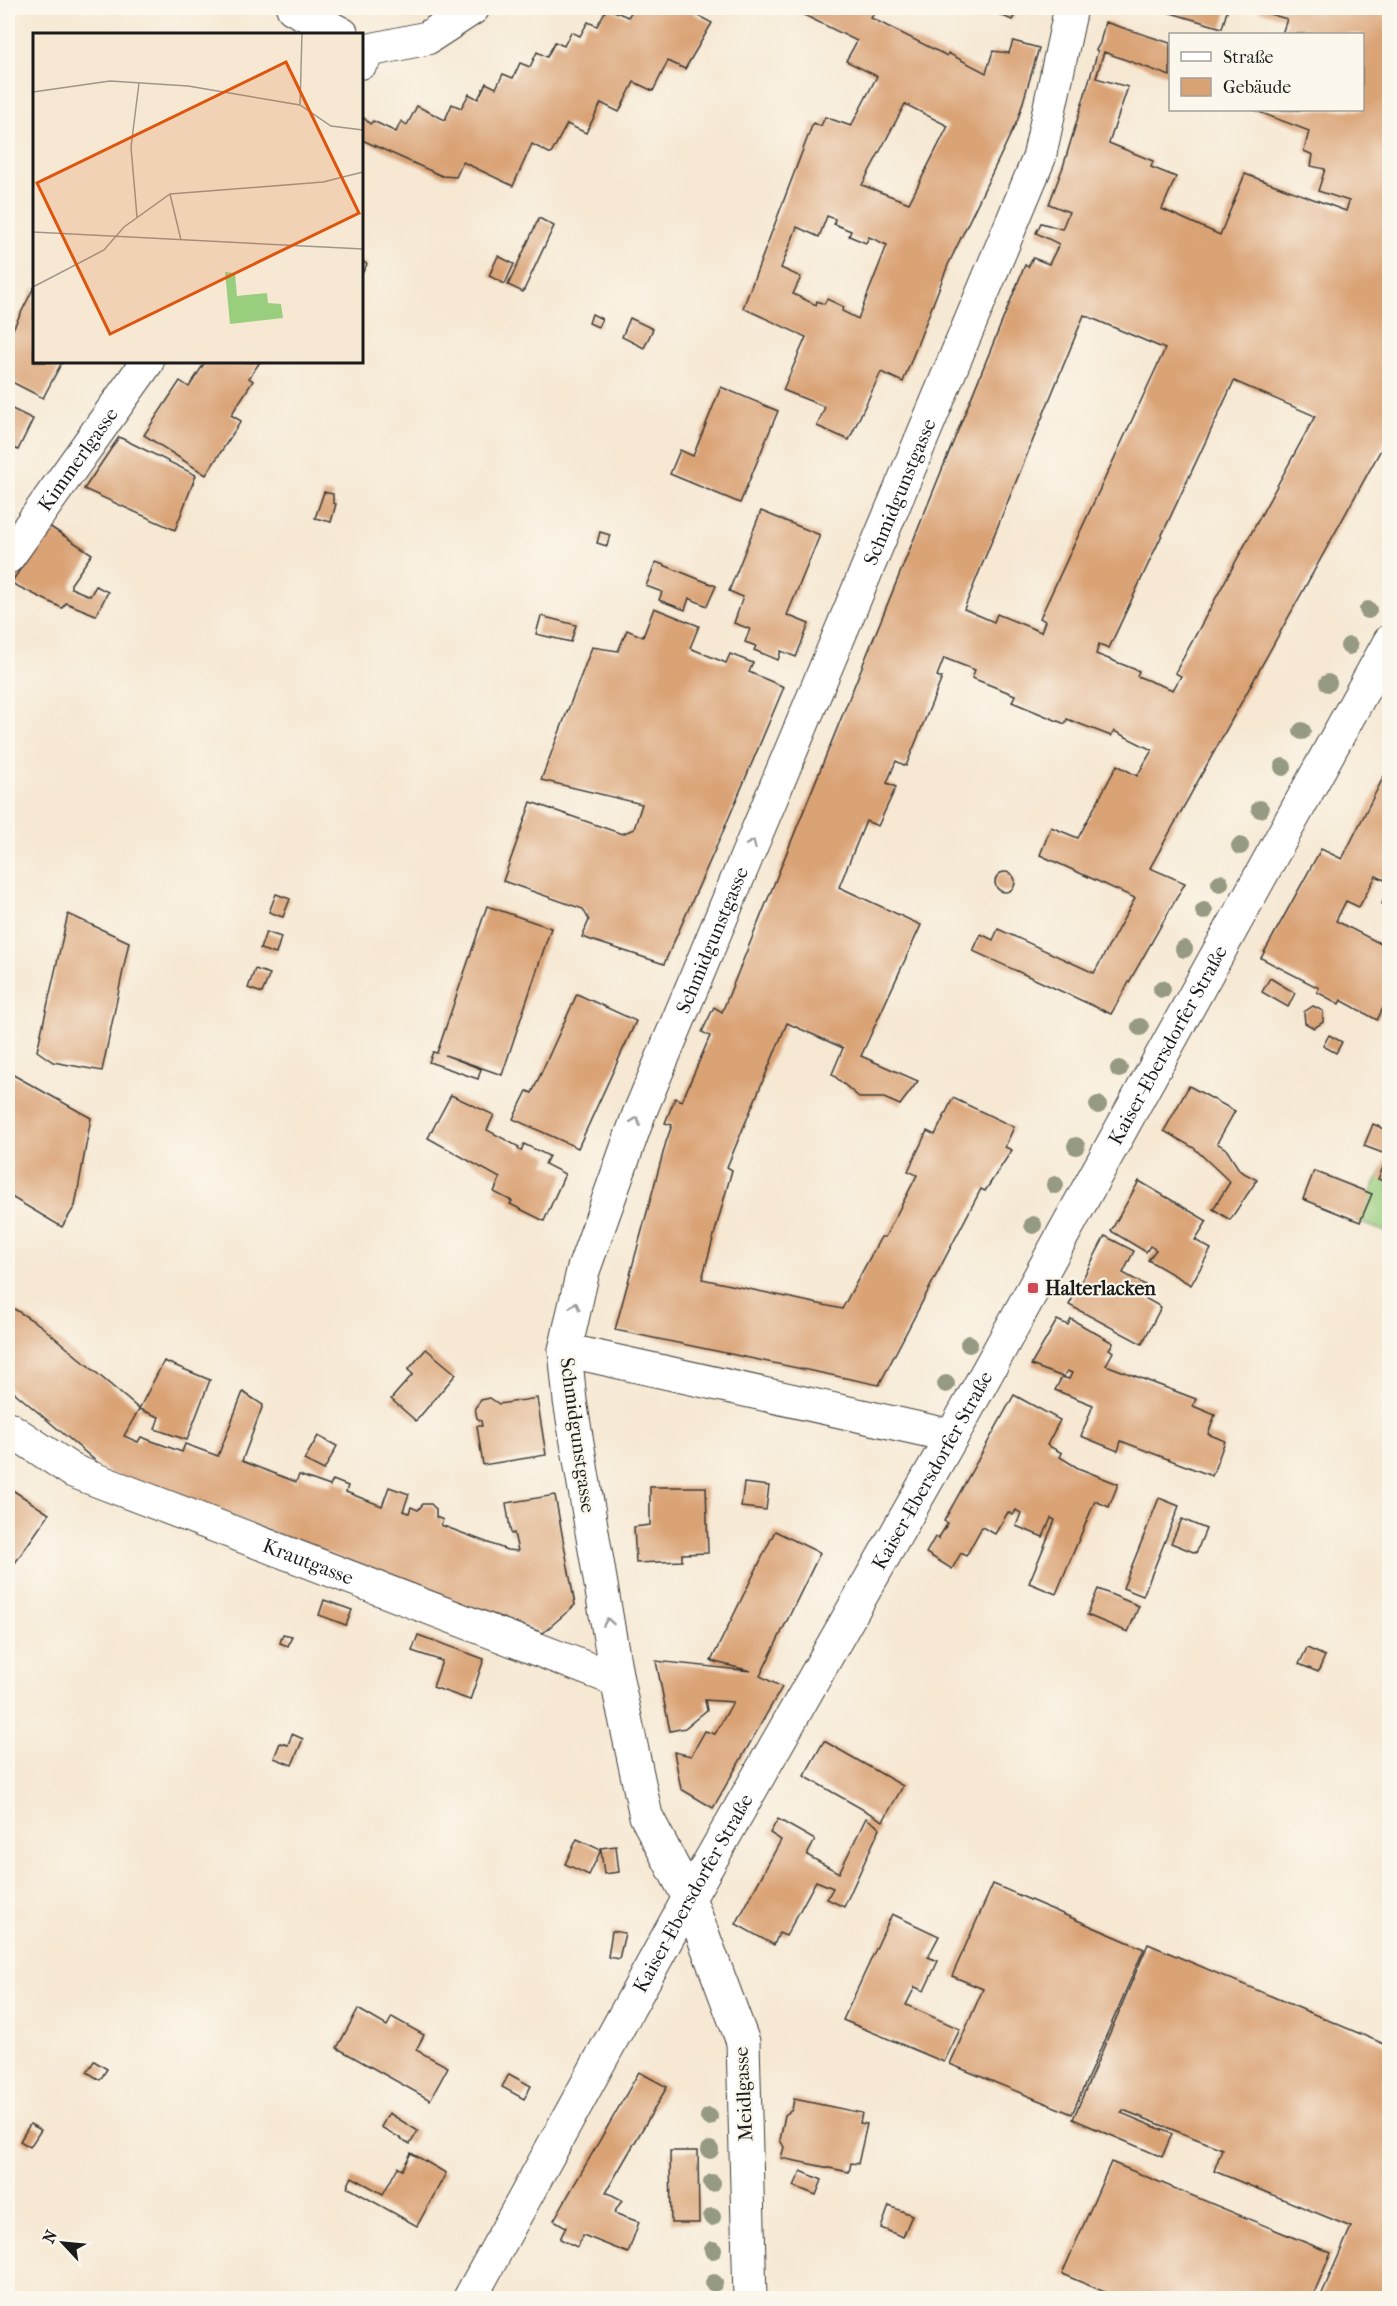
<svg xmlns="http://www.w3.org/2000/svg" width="1397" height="2306" font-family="'IM FELL French Canon',serif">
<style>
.green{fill:#9ace7f;stroke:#5b754e;stroke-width:1.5}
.building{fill:#daa376;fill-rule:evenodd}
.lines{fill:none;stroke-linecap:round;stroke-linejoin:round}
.minor-casing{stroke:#3d3b37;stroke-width:35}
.secondary-casing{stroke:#3d3b37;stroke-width:35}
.minor{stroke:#fff;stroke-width:33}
.secondary{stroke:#fff;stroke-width:33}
.tree{fill:#969a82}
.oneway{stroke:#999}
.poi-dot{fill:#d1495b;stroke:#fbf7ec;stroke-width:2}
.labels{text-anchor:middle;stroke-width:4.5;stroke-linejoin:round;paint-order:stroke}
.street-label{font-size:20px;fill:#1c1c1c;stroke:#fbf7ec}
.poi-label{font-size:20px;font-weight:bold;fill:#1c1c1c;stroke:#fbf7ec;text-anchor:start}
.inset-road{fill:none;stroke:#9f968a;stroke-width:1.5}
.view{fill:#de560d;fill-opacity:0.15;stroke:#de560d;stroke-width:3}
.inset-edge{fill:none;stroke:#1c1c1c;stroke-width:3}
</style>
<rect width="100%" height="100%" fill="#fbf7ec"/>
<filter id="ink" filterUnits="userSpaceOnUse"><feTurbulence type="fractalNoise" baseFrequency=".0167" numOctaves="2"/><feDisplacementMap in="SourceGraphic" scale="12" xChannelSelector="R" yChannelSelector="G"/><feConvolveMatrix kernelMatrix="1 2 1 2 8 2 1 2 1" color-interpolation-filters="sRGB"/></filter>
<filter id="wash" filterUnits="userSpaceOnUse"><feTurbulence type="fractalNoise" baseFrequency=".008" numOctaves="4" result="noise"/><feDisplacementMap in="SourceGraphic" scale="24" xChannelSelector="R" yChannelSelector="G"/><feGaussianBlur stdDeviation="1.35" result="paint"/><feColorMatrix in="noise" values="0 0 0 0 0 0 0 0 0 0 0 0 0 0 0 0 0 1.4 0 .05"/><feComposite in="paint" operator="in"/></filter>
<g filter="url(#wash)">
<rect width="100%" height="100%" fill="#f6e8d3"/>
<polygon class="green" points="1389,1156 1389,1233 1356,1221"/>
<g id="blocks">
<g class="building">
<polygon points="607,8 628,17 634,8 696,8 693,13 712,23 685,69 668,61 653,91 634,82 619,112 601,103 586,133 567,124 551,154 532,144 513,186 463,162 456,177 442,176 362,140 362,120 364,118 370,124 373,121 396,132 401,121 407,125 417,106 445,120 452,104 461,108 469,94 478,99 486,83 496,88 503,74 513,78 520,63 530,67 537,52 547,57 555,42 564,46 571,32 580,36 588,22 597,26"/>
<path d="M790,8H877L871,18L947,56L948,53L986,73L993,51L1009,53L1013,41L1039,48L1018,119L948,265L903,382L881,372L849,440L817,426L825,407L783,390L806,337L743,308L813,123L821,126L825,117L851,126L877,76L846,61L857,41ZM905,104L948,126L909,203L862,185ZM827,216L835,219L834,224L851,231L849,236L866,243L869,237L887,245L858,319L842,311L844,307L827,299L824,304L817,301L816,305L793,294L801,277L781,268L797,227L819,237Z"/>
<polygon points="984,8 1019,8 1012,20"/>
<polygon points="1154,8 1228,8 1222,28"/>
<path d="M1260,8H1359L1389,17V435L1150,868L1185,883L1111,1014L973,951L981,934L993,940L998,929L1094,973L1135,898L1040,855L1051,827L1078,838L1117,765L1137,776L1152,750L1114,731L1111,736L1067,719L1065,724L1012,702L1015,695L972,678L975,670L944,658L937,676L942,678L906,766L896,761L887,783L896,787L878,826L866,821L839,887L921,925L861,1056L918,1081L900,1105L884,1098H860L832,1074L843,1048L787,1023L727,1167L732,1170L702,1279L842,1309L881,1237H885L917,1175L908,1171L927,1131L935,1135L953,1098L1014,1127L1005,1147L1012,1150L985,1191L981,1189L879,1385L615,1330L666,1142L672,1125L665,1123L675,1098L682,1101L710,1036L702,1032L714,1007L722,1012L1025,265L1028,267L1033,258L1049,264L1059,244L1036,233L1041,223L1062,229L1069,212L1049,204L1063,167L1098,51L1096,50L1100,43L1105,22L1170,43V76L1104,52L1096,78L1128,87L1109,143L1153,161L1151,167L1176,177L1162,209L1220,235L1245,174L1346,211L1349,201L1318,191L1325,169L1311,166L1313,155L1304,151L1309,131L1254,110H1362V34H1282L1287,19L1259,11ZM1084,315L1165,349L1040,618L1045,621L1041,632L997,614L994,622L964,609ZM1234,381L1315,416L1175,673L1181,676L1173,690L1137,676L1139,671L1096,654L1099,644L1109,648Z"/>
<polygon points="539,218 554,226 523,292 508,285"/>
<polygon points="498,256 514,264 505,284 489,276"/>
<polygon points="362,261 367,264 362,274"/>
<polygon points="34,287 34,362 62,362 43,398 8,380 8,339"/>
<polygon points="592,314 602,319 598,327 589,323"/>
<polygon points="630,318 653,329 644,348 622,337"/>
<polygon points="205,362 260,362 249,378 253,381 231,415 241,421 206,475 144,435 180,381 189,387"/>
<polygon points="721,387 778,411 740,503 670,474 680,450 693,456"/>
<polygon points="8,407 33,419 18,450 8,445"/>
<polygon points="119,437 196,475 175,530 84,489"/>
<polygon points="324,492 333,494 333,503 336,504 331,522 315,518"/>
<polygon points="761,511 820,535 787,615 809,624 796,657 781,651 778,660 754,650 756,646 745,642 750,629 734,623 743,597 729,591"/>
<polygon points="49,526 92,554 71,584 71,588 90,596 96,586 108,592 96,615 66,603 62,608 11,583"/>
<polygon points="600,532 610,535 607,546 597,543"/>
<polygon points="656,562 716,586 707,606 689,598 685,610 659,600 662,592 646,586"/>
<polygon points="654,608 699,626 690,648 726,663 730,654 753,663 749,672 784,687 722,834 664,964 582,937 589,920 583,909 503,881 531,802 622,834 634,829 642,804 541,780 592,647 618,651 627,630 643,637"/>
<polygon points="541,616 576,625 571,642 536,634"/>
<polygon points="1389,766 1389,882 1376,876 1359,907 1346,901 1336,921 1389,948 1389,1008 1384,1006 1377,1020 1341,1000 1339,1004 1317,992 1319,988 1261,958 1321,849 1342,859"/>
<circle cx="1005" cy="882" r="10"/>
<polygon points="1389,884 1389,908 1382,904"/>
<polygon points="276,894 290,899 283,917 269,912"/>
<polygon points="487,906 551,928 502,1075 445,1055 481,1069 478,1079 429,1062 433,1052 437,1053"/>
<polygon points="68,914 129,942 102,1071 53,1062 37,1051"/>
<polygon points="266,932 281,937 276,954 260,949"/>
<polygon points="255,969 270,974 262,993 248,988"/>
<polygon points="1270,978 1295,993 1288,1007 1262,992"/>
<polygon points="577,994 636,1021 578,1148 513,1119 527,1091 532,1093"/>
<polygon points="1313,1006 1323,1011 1323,1022 1314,1028 1305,1023 1304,1012"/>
<polygon points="1329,1035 1342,1042 1336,1053 1323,1046"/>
<polygon points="8,1072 91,1118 75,1206 62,1227 8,1195"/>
<polygon points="1189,1086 1235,1111 1217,1143 1226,1149 1240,1171 1257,1180 1230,1220 1213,1209 1230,1182 1194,1148 1164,1131"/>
<polygon points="451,1095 494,1115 487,1130 519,1147 518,1149 521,1151 524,1144 549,1156 545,1164 565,1174 544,1221 510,1204 512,1201 494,1192 500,1178 428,1138"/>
<polygon points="1373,1124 1389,1131 1389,1183 1378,1179 1388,1155 1364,1146"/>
<polygon points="1314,1171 1372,1194 1360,1222 1303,1199"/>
<polygon points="1139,1181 1207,1221 1195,1240 1211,1249 1191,1285 1148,1260 1156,1250 1150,1246 1146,1252 1111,1231"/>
<polygon points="1105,1236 1134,1251 1123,1273 1149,1287 1143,1297 1161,1307 1142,1344 1069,1305"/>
<polygon points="8,1305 40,1325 139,1409 124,1436 138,1442 141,1437 182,1452 185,1444 218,1456 243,1392 263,1405 242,1461 296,1482 299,1475 330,1486 333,1480 348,1486 346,1492 382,1506 389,1487 409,1494 403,1511 409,1513 411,1507 418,1510 423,1504 431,1504 436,1509 436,1517 443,1520 441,1525 507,1550 518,1551 514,1533 511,1534 506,1503 555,1495 575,1605 543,1633 110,1473 8,1387"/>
<polygon points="1071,1319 1113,1343 1109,1349 1113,1352 1106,1365 1196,1399 1193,1406 1215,1415 1208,1434 1225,1441 1212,1476 1121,1441 1118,1451 1081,1436 1093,1405 1055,1390 1062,1377 1069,1379 1072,1373 1067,1371 1063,1377 1031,1365 1057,1320 1068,1325"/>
<polygon points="426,1349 456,1374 416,1421 391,1399 413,1374 408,1370"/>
<polygon points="164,1361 210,1380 187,1440 155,1429 159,1417 139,1409"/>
<polygon points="1014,1395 1060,1420 1047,1445 1062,1453 1060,1457 1078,1468 1118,1484 1109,1507 1095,1501 1056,1594 1029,1583 1055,1520 1051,1518 1043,1537 1016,1526 1021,1513 1016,1510 1013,1515 1008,1512 995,1534 982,1527 966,1556 961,1553 952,1569 926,1553 935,1537 938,1539 948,1523 944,1521"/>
<polygon points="490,1398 499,1404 537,1398 546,1455 483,1465 477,1426 482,1426 481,1421 477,1418 475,1408 481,1400"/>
<polygon points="318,1436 337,1446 324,1470 304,1460"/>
<polygon points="744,1483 769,1486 766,1510 741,1507"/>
<polygon points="8,1487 49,1514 8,1573"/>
<polygon points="650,1487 706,1487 708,1553 682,1554 682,1561 636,1563 634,1527 650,1525"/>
<polygon points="1159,1498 1179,1506 1143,1596 1123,1588"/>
<polygon points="1182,1519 1206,1529 1196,1553 1171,1543"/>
<polygon points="775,1531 820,1553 760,1676 782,1687 713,1808 681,1789 674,1752 691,1756 705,1731 715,1734 733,1702 705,1700 707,1710 685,1728 670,1731 656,1661 751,1671 711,1661"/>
<polygon points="1098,1589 1139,1606 1128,1632 1087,1615"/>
<polygon points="324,1600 352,1610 346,1625 319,1615"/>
<polygon points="283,1634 292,1636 288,1646 280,1643"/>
<polygon points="418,1635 484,1659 470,1700 433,1687 442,1661 412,1651"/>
<polygon points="1307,1648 1325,1656 1318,1672 1299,1664"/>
<polygon points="292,1734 303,1739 292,1765 274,1758 280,1743 288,1745"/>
<polygon points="824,1741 903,1786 883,1821 804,1776"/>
<polygon points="866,1818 880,1828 844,1907 827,1899 833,1888 816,1881 786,1936 779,1933 774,1945 736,1924 781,1840 770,1833 778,1819 815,1840 807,1855 839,1873"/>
<polygon points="577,1839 601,1850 601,1848 616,1846 619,1872 604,1874 601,1850 589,1875 565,1864"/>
<polygon points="993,1884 1144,1949 1072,2114 950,2064 983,1989 952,1976"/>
<polygon points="892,1914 939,1936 928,1957 938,1961 924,1991 915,1987 906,2005 960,2029 944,2062 843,2020"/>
<polygon points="612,1931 625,1933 619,1959 608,1957"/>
<polygon points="1148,1944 1389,2046 1389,2298 1320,2298 1351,2227 1214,2171 1222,2149 1123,2110 1121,2113 1172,2134 1162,2157 1073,2119"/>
<polygon points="358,2009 387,2026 392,2017 424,2035 416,2050 448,2067 430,2100 337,2048"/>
<polygon points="94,2061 107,2069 100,2080 87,2072"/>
<polygon points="639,2072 667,2087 606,2192 622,2200 614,2213 639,2222 628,2253 583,2235 577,2247 560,2239 566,2227 554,2220"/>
<polygon points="509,2074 531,2086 524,2099 502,2087"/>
<polygon points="794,2099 862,2113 860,2123 867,2124 858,2164 851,2163 849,2172 781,2158 784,2147 780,2140 785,2115 792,2110"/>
<polygon points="389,2113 418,2131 410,2144 381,2127"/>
<polygon points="30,2124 41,2130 30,2147 20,2141"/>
<polygon points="670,2151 698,2151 699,2223 671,2223"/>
<polygon points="411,2153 446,2173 417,2226 347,2187 352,2177 383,2194 398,2167 402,2170"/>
<polygon points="1111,2162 1331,2253 1312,2298 1119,2298 1062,2274"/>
<polygon points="801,2171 822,2180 816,2195 794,2186"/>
<polygon points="889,2206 912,2215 903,2237 881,2228"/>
</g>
</g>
</g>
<g filter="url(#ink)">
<use href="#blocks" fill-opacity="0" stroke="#3d3b37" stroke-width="1.5"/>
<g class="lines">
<defs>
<g id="minor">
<polyline points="293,8 342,34"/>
<polyline points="362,62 370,50 427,38 473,8"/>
<path id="s1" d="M8,557L147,362"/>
<polyline points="565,1350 952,1436"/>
<path id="s2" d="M8,1428L73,1471L617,1680"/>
<path id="s3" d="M750,2298L743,2042L689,1898L646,1816L617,1680L570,1401L565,1350L583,1271L639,1114L1039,158L1071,8"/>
</g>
<g id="secondary">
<path id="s4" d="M470,2298L689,1898L952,1436L1390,641"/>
</g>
</defs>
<use href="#minor" class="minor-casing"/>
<use href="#secondary" class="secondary-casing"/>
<use href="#minor" class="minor"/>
<use href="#secondary" class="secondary"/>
</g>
<g class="tree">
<circle cx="1368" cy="610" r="9"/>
<circle cx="1349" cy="646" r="9"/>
<circle cx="1328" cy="683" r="9"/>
<circle cx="1302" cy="731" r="9"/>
<circle cx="1283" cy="767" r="9"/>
<circle cx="1260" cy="809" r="9"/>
<circle cx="1240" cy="846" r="9"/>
<circle cx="1220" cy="883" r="9"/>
<circle cx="1204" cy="911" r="9"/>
<circle cx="1184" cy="949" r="9"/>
<circle cx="1162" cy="989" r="9"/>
<circle cx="1140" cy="1027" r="9"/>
<circle cx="1119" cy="1069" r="9"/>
<circle cx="1098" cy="1105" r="9"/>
<circle cx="1076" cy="1146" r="9"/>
<circle cx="1055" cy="1185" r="9"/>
<circle cx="1033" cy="1225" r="9"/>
<circle cx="969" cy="1344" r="9"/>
<circle cx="946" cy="1384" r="9"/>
<circle cx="709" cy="2117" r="9"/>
<circle cx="710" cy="2150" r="9"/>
<circle cx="712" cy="2183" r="9"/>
<circle cx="712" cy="2217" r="9"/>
<circle cx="713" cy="2250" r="9"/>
<circle cx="714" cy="2283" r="9"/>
</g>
<defs><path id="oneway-chevron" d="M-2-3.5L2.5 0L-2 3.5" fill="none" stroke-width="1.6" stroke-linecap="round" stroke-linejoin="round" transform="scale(1.5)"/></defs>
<g class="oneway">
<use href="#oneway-chevron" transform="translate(752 844) rotate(-67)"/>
<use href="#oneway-chevron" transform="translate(636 1121) rotate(-70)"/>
<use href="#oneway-chevron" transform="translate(575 1306) rotate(-78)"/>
<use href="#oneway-chevron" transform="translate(608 1622) rotate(-99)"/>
</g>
</g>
<rect class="poi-dot" x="1027" y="1282" width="12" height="12" rx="3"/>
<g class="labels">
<g class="street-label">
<text dy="7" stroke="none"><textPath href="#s1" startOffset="120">Kimmerlgasse</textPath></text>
<text dy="7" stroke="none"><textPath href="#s3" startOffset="1898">Schmidgunstgasse</textPath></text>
<text dy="7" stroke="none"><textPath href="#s3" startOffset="1412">Schmidgunstgasse</textPath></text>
<text dy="7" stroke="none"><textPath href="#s4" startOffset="1434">Kaiser-Ebersdorfer Straße</textPath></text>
<text transform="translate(578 1435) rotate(82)" y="7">Schmidgunstgasse</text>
<text dy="7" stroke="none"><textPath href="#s4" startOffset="948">Kaiser-Ebersdorfer Straße</textPath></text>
<text dy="7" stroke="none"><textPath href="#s2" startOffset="330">Krautgasse</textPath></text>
<text dy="7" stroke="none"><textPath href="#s4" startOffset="462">Kaiser-Ebersdorfer Straße</textPath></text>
<text transform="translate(743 2094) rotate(-93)" y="7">Meidlgasse</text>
</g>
<g class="poi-label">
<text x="1045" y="1295">Halterlacken</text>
</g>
</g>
<g transform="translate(33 33)">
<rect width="330" height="330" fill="#f6e8d3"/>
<path d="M192,239L202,240L204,263L234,260L235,270L248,271L250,285L197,291Z" fill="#9ace7f"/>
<path class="inset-road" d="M0,59L77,48L155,53L267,72L298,93L330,97M267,72L269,0M137,161L148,207M104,184L98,114L106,50M0,199L330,216M0,254L71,217L91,194L137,161L290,149L330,139"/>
<path class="view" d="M253,29L326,180L77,301L4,150Z"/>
<rect width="330" height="330" class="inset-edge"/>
</g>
<rect width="1397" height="2306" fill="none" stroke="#fbf7ec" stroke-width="30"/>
<rect x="1169" y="33" width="195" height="78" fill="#fbf7ec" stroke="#a29f99" stroke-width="1.5"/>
<rect x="1181" y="52" width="30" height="9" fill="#ffffff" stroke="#a29f99" stroke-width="1.5"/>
<text x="1223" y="63" font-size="18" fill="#1c1c1c">Straße</text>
<rect x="1181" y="78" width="30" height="18" fill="#daa376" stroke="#a29f99" stroke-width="1.5"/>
<text x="1223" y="93" font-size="18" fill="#1c1c1c">Gebäude</text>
<g transform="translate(63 2243) rotate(296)" stroke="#fbf7ec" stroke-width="4.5" paint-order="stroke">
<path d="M0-4.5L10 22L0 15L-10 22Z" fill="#1c1c1c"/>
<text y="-9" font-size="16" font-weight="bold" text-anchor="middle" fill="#1c1c1c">N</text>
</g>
</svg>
